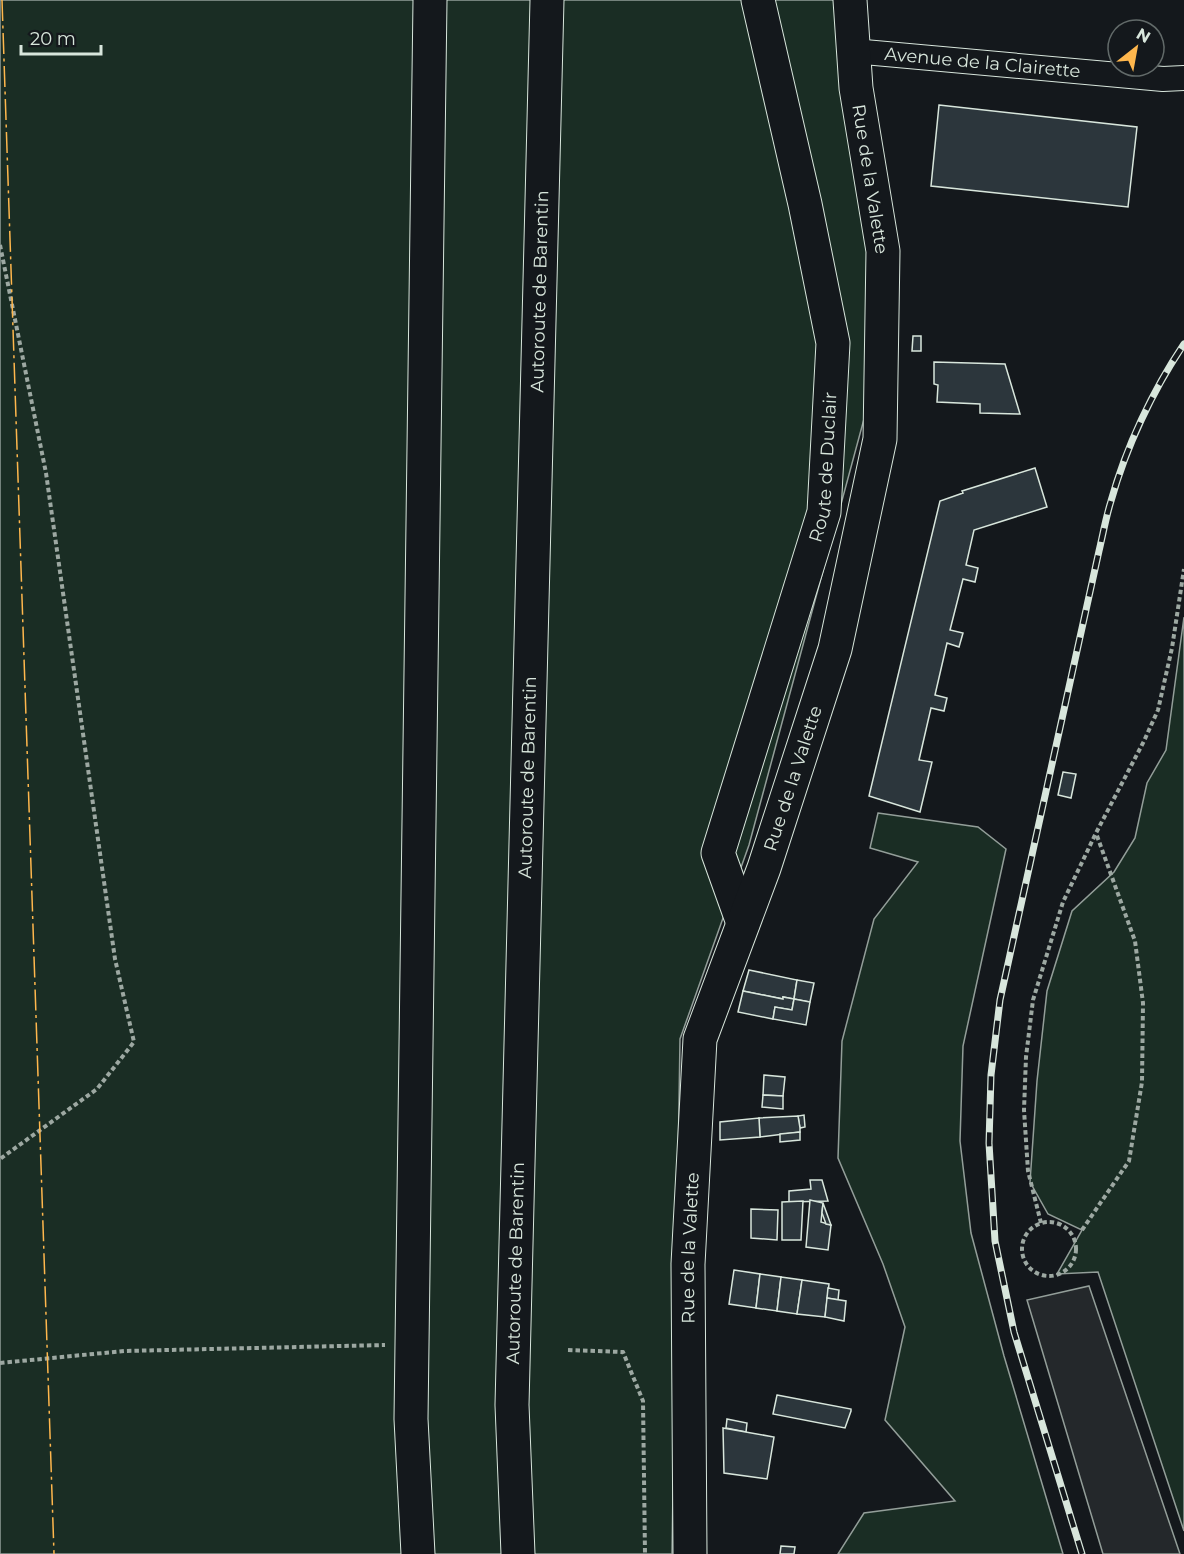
<svg xmlns="http://www.w3.org/2000/svg" width="1184" height="1554" font-family="Montserrat,sans-serif">
<style>
.green{fill:#1a2d24;stroke:#939e99;stroke-width:1.5}
.parking{fill:#24282b;stroke:#939e99;stroke-width:1.5}
.building{fill:#2c363c;stroke:#d8e6dc;stroke-width:1.5}
.lines{fill:none;stroke-linecap:round;stroke-linejoin:round}
.street-casing{stroke:#d8e6dc;stroke-width:26}
.secondary-casing{stroke:#d8e6dc;stroke-width:35}
.highway-casing{stroke:#d8e6dc;stroke-width:35}
.path{stroke:#9da8a2;stroke-width:4;stroke-dasharray:4.5 3;stroke-linecap:butt}
.street{stroke:#14181c;stroke-width:24}
.secondary{stroke:#14181c;stroke-width:33}
.highway{stroke:#14181c;stroke-width:33}
.rail-casing{stroke:#d8e6dc;stroke-width:7}
.rail{stroke:#14181c;stroke-width:4.5;stroke-dasharray:14;stroke-linecap:butt}
.power{stroke:#ffb74d;stroke-width:1.5;stroke-dasharray:21 4.5 3 4.5;stroke-linecap:butt}
.labels{text-anchor:middle;stroke-width:4.5;stroke-linejoin:round;paint-order:stroke}
.street-label{font-size:18px;fill:#d8e6dc;stroke:#14181c}
</style>
<rect width="100%" height="100%" fill="#14181c"/>
<g class="green">
<polygon points="0,0 850,0 881,356 749,845 680,1039 672,1554 0,1554"/>
<polygon points="1184,617 1184,1531 1098,1272 1057,1274 1082,1230 1048,1214 1030,1182 1037,1081 1047,991 1072,911 1114,872 1135,838 1147,783 1166,750"/>
<polygon points="878,813 978,827 1006,849 963,1046 960,1141 971,1233 1004,1356 1063,1554 838,1554 864,1513 955,1501 885,1420 905,1327 883,1264 838,1158 842,1041 874,919 918,862 870,848"/>
</g>
<polygon class="parking" points="1089,1286 1180,1554 1103,1554 1027,1300"/>
<g class="building">
<polygon points="939,105 1137,127 1128,207 931,186"/>
<polygon points="913,336 921,336 921,351 912,351"/>
<polygon points="934,362 1005,364 1020,414 980,413 980,404 937,402 938,385 934,384"/>
<polygon points="1035,468 1047,507 974,530 966,565 978,568 975,582 963,579 950,630 963,633 959,647 947,643 935,695 947,698 944,711 931,708 919,760 932,762 920,812 869,796 940,501 963,493 962,491"/>
<polygon points="1063,772 1076,774 1071,798 1058,795"/>
<polygon points="749,970 797,980 794,999 783,997 783,999 743,991"/>
<polygon points="797,980 814,983 810,1002 794,999"/>
<polygon points="743,991 783,999 783,997 794,999 792,1010 775,1007 773,1019 738,1012"/>
<polygon points="794,999 810,1002 806,1025 773,1019 775,1007 792,1010"/>
<polygon points="764,1075 785,1077 783,1096 763,1095"/>
<polygon points="763,1095 783,1096 783,1109 762,1107"/>
<polygon points="804,1115 805,1127 800,1128 798,1116"/>
<polygon points="798,1116 800,1128 800,1132 760,1137 759,1118"/>
<polygon points="759,1118 760,1137 720,1140 720,1122"/>
<polygon points="800,1132 800,1140 780,1142 780,1134"/>
<polygon points="810,1180 822,1180 828,1201 789,1202 789,1191 811,1189"/>
<polygon points="810,1200 823,1203 821,1222 831,1225 828,1250 806,1247"/>
<polygon points="803,1201 801,1240 782,1240 782,1202"/>
<polygon points="823,1203 831,1225 826,1224 822,1213"/>
<polygon points="751,1209 778,1210 777,1240 751,1238"/>
<polygon points="734,1270 760,1274 756,1308 729,1304"/>
<polygon points="760,1274 781,1277 777,1311 756,1308"/>
<polygon points="781,1277 802,1280 797,1314 777,1311"/>
<polygon points="802,1280 829,1284 825,1317 797,1314"/>
<polygon points="828,1288 839,1290 838,1300 827,1298"/>
<polygon points="827,1298 846,1301 844,1321 825,1317"/>
<polygon points="777,1395 851,1409 851,1411 845,1428 773,1414"/>
<polygon points="727,1419 747,1423 746,1432 726,1428"/>
<polygon points="723,1428 774,1437 767,1479 724,1473"/>
<polygon points="781,1546 795,1547 794,1554 780,1554"/>
</g>
<g class="lines">
<defs>
<g id="street">
<path id="s1" d="M853,51L1163,79L1184,78"/>
</g>
<g id="secondary">
<path id="s2" d="M743,923L718,853L824,512L833,343L805,204L758,0"/>
<path id="s3" d="M690,1554L688,1264L700,1039L764,868L835,649L880,439L883,251L856,88L850,0"/>
</g>
<g id="highway">
<polyline points="418,1554 411,1419 430,0"/>
<path id="s4" d="M518,1554L512,1405L547,0"/>
</g>
</defs>
<use href="#street" class="street-casing"/>
<use href="#secondary" class="secondary-casing"/>
<use href="#highway" class="highway-casing"/>
<g class="path">
<polyline points="0,245 46,473 115,959 134,1042 97,1089 0,1159"/>
<circle cx="1049" cy="1249" r="27"/>
<polyline points="1041,1223 1028,1171 1024,1110 1026,1057 1033,1000 1063,902 1096,833 1144,741 1158,710 1172,648 1184,569"/>
<polyline points="1082,1230 1129,1161 1142,1082 1143,1003 1135,941 1096,833"/>
<polyline points="568,1350 623,1352 643,1401 645,1554"/>
<polyline points="0,1363 124,1351 385,1345"/>
</g>
<use href="#street" class="street"/>
<use href="#secondary" class="secondary"/>
<use href="#highway" class="highway"/>
<defs>
<path id="rail" d="M1082,1554L1014,1332L995,1241L989,1143L991,1075L1000,1000L1099,551C1103,534 1106,517 1111,501C1126,447 1153,390 1184,344"/>
</defs>
<use href="#rail" class="rail-casing"/>
<use href="#rail" class="rail"/>
<polyline class="power" points="2,0 54,1554"/>
</g>
<g class="labels">
<g class="street-label">
<text dy="6" stroke="none"><textPath href="#s1" startOffset="130">Avenue de la Clairette</textPath></text>
<text transform="translate(870 179) rotate(81)" y="6">Rue de la Valette</text>
<text dy="6" stroke="none"><textPath href="#s4" startOffset="1263">Autoroute de Barentin</textPath></text>
<text dy="6" stroke="none"><textPath href="#s2" startOffset="476">Route de Duclair</textPath></text>
<text dy="6" stroke="none"><textPath href="#s4" startOffset="777">Autoroute de Barentin</textPath></text>
<text dy="6" stroke="none"><textPath href="#s3" startOffset="792">Rue de la Valette</textPath></text>
<text dy="6" stroke="none"><textPath href="#s3" startOffset="306">Rue de la Valette</textPath></text>
<text dy="6" stroke="none"><textPath href="#s4" startOffset="291">Autoroute de Barentin</textPath></text>
</g>
</g>
<g transform="translate(1136 48) rotate(31)"><circle r="28" fill="#14181c" stroke="#626a69" stroke-width="1.5"/>
<path d="M0-4.5L10 22L0 15L-10 22Z" fill="#ffb74d"/>
<text y="-9" font-size="16" font-weight="bold" text-anchor="middle" fill="#d8e6dc">N</text>
</g>
<path d="M21 45v9h80v-9" fill="none" stroke="#d8e6dc" stroke-width="3"/>
<text x="30" y="45" font-size="18" fill="#d8e6dc" stroke="#14181c" stroke-width="4.5" paint-order="stroke">20 m</text>
</svg>
